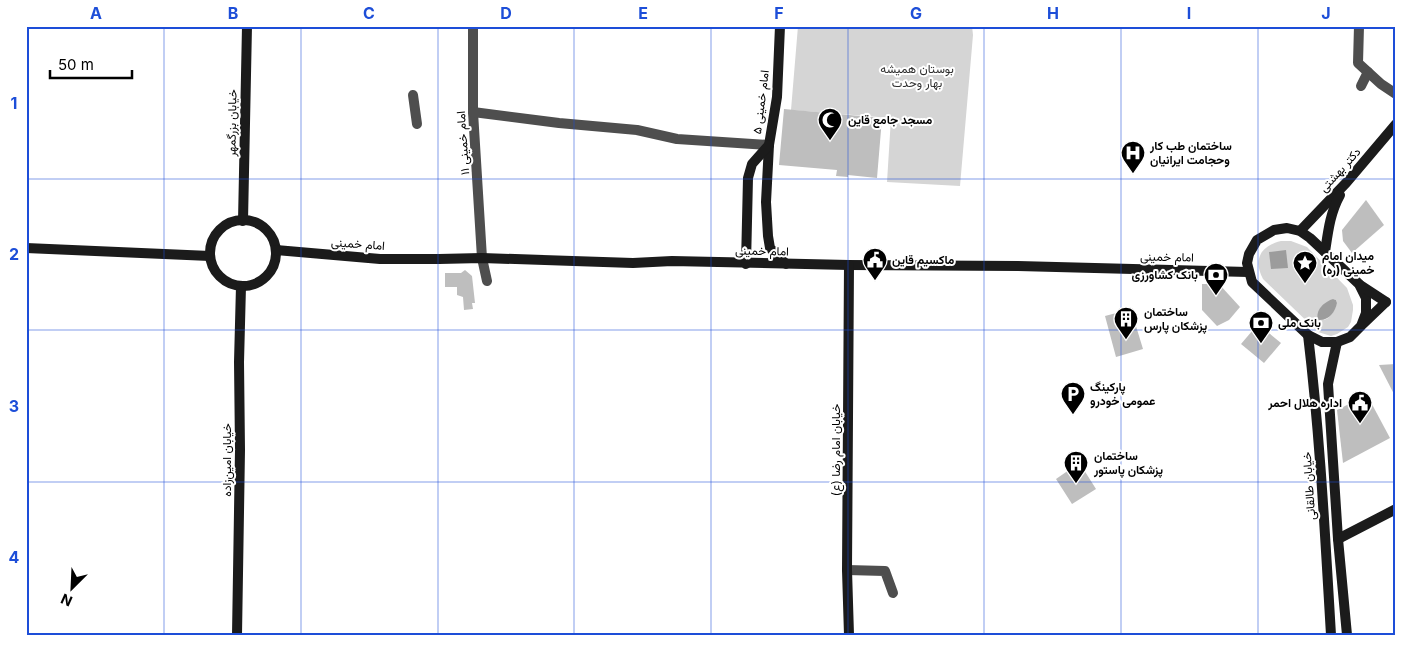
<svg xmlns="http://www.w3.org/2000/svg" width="1422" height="661" font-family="Inter,Vazirmatn,sans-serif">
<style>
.green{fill:#d5d5d5;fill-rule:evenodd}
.water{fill:#9c9c9c}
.building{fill:#bebebe}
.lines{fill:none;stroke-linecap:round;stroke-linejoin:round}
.street{stroke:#4e4e4e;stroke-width:10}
.secondary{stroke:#1b1b1b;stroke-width:10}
.grid{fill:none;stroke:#1d4ed8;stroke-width:1;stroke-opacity:0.55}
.labels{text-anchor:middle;stroke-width:4;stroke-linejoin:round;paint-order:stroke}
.park-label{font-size:12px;fill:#2c2c2c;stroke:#fff}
.street-label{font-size:12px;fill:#000;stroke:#fff}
.poi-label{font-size:12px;font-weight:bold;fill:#000;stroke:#fff;text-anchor:start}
.neatline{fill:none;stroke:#1d4ed8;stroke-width:2}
.grid-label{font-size:16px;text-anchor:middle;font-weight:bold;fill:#1d4ed8}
</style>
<rect width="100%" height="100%" fill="#fff"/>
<g class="green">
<polygon points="798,26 972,26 973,35 960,186 887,182 891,118 791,110"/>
<path d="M1281,241H1291L1307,247L1347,288L1353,305V310L1351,322L1348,327L1337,334L1331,336L1318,332L1263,279C1253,260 1260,246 1281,241ZM1333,299L1336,300L1337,303C1333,312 1330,322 1318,320L1329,301Z"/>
</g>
<g class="water">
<polygon points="1286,250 1288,268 1271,269 1269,252"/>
<path d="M1333,299L1336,300L1337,303C1335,312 1329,321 1318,320C1315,310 1324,302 1333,299Z"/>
</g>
<g class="building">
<polygon points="784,109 882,118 877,178 848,175 848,177 836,176 837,170 779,165"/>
<polygon points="1366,200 1384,225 1352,253 1343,241 1342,230"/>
<polygon points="465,270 472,276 475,303 472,303 473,309 464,310 463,297 457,295 457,287 445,287 445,273 461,273"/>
<polygon points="1202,284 1219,284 1240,307 1229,320 1217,326 1202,310"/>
<polygon points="1120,312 1121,316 1132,313 1143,349 1116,357 1105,316"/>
<polygon points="1258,324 1281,343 1264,363 1241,344"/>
<polygon points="1396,364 1396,398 1379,365"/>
<polygon points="1367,395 1390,438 1343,463 1337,410"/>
<polygon points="1068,466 1084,470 1096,489 1072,504 1056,479 1069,470"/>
</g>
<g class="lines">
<g class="street">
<polyline points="473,26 473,112 482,258 487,281"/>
<polyline points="1359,26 1358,63 1381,84 1396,94"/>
<polyline points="1361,86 1368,72"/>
<polyline points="413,95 417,124"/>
<polyline points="473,112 559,123 637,130 677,139 769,145"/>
<polyline points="847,570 885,571 893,593"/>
</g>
<g class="secondary">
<polyline points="780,26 777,97 769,145 766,202 768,236 770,248 786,264"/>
<circle cx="243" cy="253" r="33"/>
<polyline points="243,221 247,26"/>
<polygon points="1287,228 1300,231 1310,238 1359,284 1366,298 1366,313 1361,326 1350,337 1337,342 1322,342 1308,335 1252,282 1247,263 1249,254 1257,240 1274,230"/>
<polyline points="1300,231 1346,183 1396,124"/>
<polyline points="26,248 210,256"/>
<polyline points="276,250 380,259 439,259 482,258 633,263 672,261 849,265 1018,266 1248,272"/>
<path d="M1325,252C1328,232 1330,213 1340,195"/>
<polyline points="746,264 748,178 752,164 769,145"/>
<polyline points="849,265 847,570 849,635"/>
<polyline points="1360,285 1386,302"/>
<polyline points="1363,324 1386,302"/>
<path d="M1308,335C1320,435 1325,535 1331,635"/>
<polyline points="1337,342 1328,384 1338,539 1347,635"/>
<polyline points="1338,539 1396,509"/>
<polyline points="237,635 240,450 239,362 241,286"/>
</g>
</g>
<path class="grid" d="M164,26V635M301,26V635M438,26V635M574,26V635M711,26V635M848,26V635M984,26V635M1121,26V635M1258,26V635M26,179H1396M26,330H1396M26,482H1396"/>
<defs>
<symbol id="mosque-pin" viewBox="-11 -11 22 30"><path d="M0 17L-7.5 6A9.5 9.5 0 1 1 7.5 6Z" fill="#000" stroke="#fff"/><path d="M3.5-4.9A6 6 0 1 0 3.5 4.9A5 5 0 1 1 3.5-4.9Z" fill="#fff"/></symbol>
<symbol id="hospital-pin" viewBox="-11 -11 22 30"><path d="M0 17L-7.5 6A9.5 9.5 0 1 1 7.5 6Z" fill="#000" stroke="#fff"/><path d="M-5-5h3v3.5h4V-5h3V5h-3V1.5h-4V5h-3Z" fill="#fff"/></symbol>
<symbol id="civic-pin" viewBox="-11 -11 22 30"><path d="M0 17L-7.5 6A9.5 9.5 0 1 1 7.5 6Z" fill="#000" stroke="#fff"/><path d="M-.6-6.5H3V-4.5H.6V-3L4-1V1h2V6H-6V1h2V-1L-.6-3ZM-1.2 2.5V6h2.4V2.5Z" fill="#fff"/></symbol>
<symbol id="sight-pin" viewBox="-11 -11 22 30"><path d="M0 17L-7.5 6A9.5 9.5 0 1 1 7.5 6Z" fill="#000" stroke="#fff"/><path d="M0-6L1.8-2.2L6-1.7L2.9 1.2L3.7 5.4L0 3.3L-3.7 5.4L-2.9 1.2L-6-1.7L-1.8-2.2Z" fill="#fff"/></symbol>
<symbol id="bank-pin" viewBox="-11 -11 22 30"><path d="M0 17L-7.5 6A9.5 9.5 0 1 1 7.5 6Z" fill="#000" stroke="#fff"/><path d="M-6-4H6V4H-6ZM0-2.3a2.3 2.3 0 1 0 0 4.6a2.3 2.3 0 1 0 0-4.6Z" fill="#fff"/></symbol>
<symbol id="building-pin" viewBox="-11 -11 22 30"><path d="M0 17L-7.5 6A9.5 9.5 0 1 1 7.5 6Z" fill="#000" stroke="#fff"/><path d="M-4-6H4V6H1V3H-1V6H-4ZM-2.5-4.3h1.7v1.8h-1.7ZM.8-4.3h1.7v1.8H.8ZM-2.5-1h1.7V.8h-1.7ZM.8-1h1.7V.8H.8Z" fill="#fff"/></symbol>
<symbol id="parking-pin" viewBox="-11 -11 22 30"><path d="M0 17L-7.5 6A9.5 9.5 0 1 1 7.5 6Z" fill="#000" stroke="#fff"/><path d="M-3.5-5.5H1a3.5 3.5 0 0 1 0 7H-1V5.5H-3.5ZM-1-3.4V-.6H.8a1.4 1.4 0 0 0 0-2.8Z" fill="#fff"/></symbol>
</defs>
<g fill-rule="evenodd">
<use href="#mosque-pin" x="816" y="106" width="28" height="38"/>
<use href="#hospital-pin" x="1119" y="139" width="28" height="38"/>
<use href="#civic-pin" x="861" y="246" width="28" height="38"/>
<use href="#sight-pin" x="1291" y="249" width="28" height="38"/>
<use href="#bank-pin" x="1202" y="261" width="28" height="38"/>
<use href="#building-pin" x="1112" y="305" width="28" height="38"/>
<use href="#bank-pin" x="1247" y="309" width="28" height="38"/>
<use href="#parking-pin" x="1059" y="380" width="28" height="38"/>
<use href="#civic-pin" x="1346" y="389" width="28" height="38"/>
<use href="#building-pin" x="1062" y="449" width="28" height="38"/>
</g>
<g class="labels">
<g class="park-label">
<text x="917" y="73">بوستان همیشه<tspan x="917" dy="14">بهار وحدت</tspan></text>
</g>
<g class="street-label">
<text transform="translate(761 102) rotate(-83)" y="4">امام خمینی ۵</text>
<text transform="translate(232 123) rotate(-89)" y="4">خیابان بزرگمهر</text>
<text transform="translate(463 143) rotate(-94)" y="4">امام خمینی ۱۱</text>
<text transform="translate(1340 170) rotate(-48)" y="4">دکتر بهشتی</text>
<text transform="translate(358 244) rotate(4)" y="4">امام خمینی</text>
<text transform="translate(762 251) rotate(1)" y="4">امام خمینی</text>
<text transform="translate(1167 257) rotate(1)" y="4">امام خمینی</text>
<text transform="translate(836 450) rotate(-90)" y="4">خیابان امام رضا (ع)</text>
<text transform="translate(227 460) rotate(-90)" y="4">خیابان امین‌زاده</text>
<text transform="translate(1309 486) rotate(-94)" y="4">خیابان طالقانی</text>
</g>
<g class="poi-label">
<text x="848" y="124">مسجد جامع قاین</text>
<text x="1150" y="150">ساختمان طب کار<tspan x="1150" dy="14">و‌حجامت ایرانیان</tspan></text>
<text x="1322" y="260">میدان امام<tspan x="1322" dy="14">خمینی (ره)</tspan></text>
<text x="892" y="264">ماکسیم قاین</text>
<text x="1198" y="279" text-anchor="end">بانک کشاورزی</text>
<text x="1144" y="316">ساختمان<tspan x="1144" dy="14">پزشکان پارس</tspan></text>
<text x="1278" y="327">بانک ملی</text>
<text x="1090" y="391">پارکینگ<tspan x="1090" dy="14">عمومی خودرو</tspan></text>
<text x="1342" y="407" text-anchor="end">اداره هلال احمر</text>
<text x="1094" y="460">ساختمان<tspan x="1094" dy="14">پزشکان پاستور</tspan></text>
</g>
</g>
<rect width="1422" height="661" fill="none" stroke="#ffffff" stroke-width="55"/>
<g transform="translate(72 588) rotate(204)" stroke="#ffffff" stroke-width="4" paint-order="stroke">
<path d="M0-4L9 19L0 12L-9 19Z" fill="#000000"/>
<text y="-8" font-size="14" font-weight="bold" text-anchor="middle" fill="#000000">N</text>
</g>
<path d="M50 70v8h82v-8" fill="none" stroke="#000000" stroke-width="2.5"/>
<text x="58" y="70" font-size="15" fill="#000000" stroke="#ffffff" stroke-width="4" paint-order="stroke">50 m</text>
<rect x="28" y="28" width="1366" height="606" class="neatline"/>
<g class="grid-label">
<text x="96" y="19">A</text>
<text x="233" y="19">B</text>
<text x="369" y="19">C</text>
<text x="506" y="19">D</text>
<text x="643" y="19">E</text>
<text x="779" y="19">F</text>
<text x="916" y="19">G</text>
<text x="1053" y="19">H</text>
<text x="1189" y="19">I</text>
<text x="1326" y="19">J</text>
<text x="14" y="109">1</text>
<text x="14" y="260">2</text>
<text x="14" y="412">3</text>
<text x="14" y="563">4</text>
</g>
</svg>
